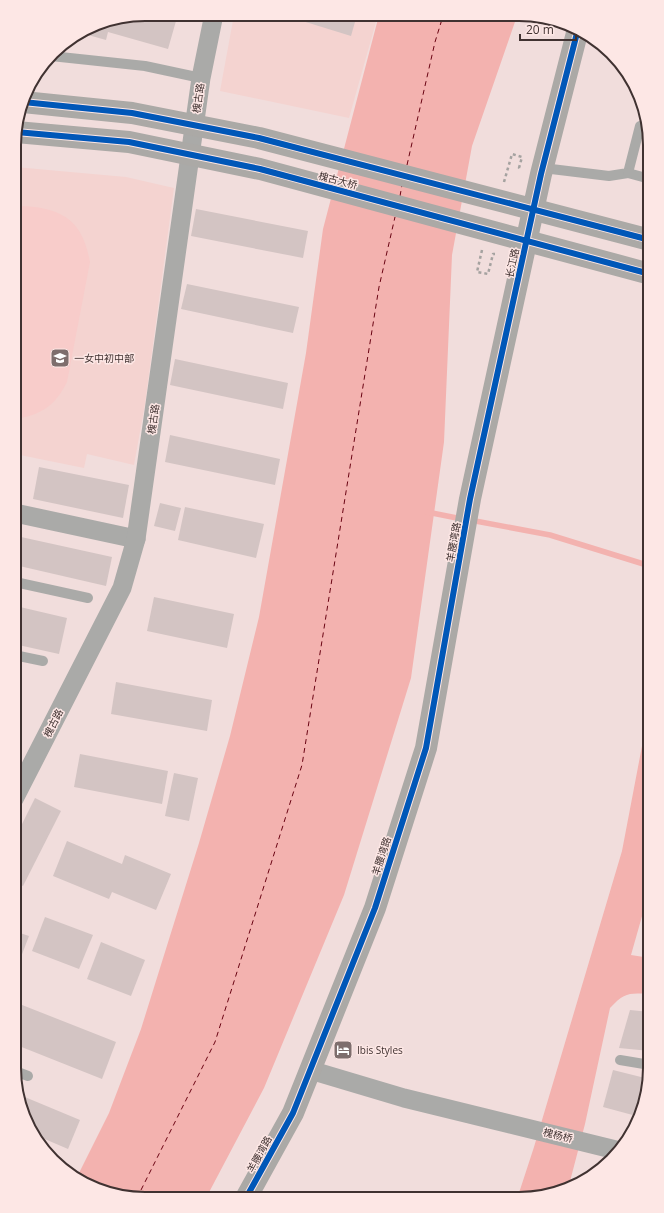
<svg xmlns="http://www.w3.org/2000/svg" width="664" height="1213" font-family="'Open Sans','Noto Sans SC',sans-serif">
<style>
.built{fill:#f4d3d0}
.green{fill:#f8ccca}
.water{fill:#f3b2af}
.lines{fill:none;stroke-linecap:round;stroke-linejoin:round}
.stream{stroke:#f3b2af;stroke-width:5.5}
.ferry{stroke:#690312;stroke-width:1;stroke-dasharray:5 4;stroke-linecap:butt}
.building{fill:#d3c4c3}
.path{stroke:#a5a2a0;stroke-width:2.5;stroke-dasharray:3 3;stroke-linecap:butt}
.lane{stroke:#aaaaa8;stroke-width:10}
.street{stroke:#aaaaa8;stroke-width:19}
.secondary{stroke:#aba9a6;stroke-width:22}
.secondary-bridge{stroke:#aba9a6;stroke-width:22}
.cycleway-casing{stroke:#fde7e5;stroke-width:8}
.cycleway{stroke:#0057b8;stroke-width:6}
.labels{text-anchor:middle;stroke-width:3;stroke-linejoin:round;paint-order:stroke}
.street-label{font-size:10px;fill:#403231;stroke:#fde7e5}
.poi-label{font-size:10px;fill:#403231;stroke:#fde7e5;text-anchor:start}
.rim{fill:none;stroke:#403231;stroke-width:2}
</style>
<rect width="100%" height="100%" fill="#f1dddc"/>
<g class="built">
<polygon points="234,15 378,15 349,118 220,91"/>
<polygon points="15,167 126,177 174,188 145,404 134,465 87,454 84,468 15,454"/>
</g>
<path class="green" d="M18,206C60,207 82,218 90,262L67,382C55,406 41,415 15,419V208Z"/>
<g class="water">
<polygon points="379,15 517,16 472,146 452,255 444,442 411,678 344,895 264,1088 206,1198 128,1198 77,1177 109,1113 141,1029 199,843 230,736 259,617 306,353 323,229"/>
<path d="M650,704V888L631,955L650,958V994C629,993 625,992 610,1008L585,1124L568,1189L561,1192L517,1199L534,1147L622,851Z"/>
</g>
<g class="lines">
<g class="stream">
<polyline points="427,512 462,519"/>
<polyline points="470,520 550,535 650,566"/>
</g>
<g class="ferry">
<polyline points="407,165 435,42 443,16"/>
<polyline points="400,196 402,185"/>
<polyline points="137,1198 215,1042 302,765 379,287 395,217"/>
</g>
</g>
<g class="building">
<polygon points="145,14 178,14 168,49 108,32 106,40 81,33 95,24"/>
<polygon points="283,15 357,15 351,36"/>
<polygon points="196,209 308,231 303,258 191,236"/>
<polygon points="187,284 299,307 293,333 181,309"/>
<polygon points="175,359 288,383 283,409 170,385"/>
<polygon points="170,435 280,459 275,485 165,462"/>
<polygon points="15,457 21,459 15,486"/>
<polygon points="39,467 129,485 123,518 33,499"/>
<polygon points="160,503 181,508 175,531 154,526"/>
<polygon points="185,507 264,524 256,558 178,540"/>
<polygon points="21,537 112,557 106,586 15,565"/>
<polygon points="154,597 234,614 227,648 147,631"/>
<polygon points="20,607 67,618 59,654 14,644 15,631"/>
<polygon points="14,676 21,677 15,703 14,703"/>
<polygon points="116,682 212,700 207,731 111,714"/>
<polygon points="80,754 168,771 162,804 74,787"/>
<polygon points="174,773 198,778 189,821 165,816"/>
<polygon points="35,798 61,811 23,886 14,881 14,840"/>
<polygon points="67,841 122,864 125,855 171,874 156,910 112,892 109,899 53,876"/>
<polygon points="649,916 650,916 650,936 646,935"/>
<polygon points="45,917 93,935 79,969 32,951"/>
<polygon points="14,931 29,936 16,970 14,969"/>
<polygon points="101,942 145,960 131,996 87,979"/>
<polygon points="17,1003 116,1042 102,1079 14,1044 14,1009"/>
<polygon points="630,1010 650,1012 650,1051 619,1048"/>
<polygon points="613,1070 649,1079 640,1117 603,1107"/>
<polygon points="20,1095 80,1120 68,1149 33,1134 21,1110 19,1098"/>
<polygon points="592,1167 600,1169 589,1178"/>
</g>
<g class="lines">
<g class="path">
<polyline points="504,182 512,154 522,157 519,168 521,169"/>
<polyline points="482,250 477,272 488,274 493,254 495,254"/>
</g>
<g class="lane">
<polyline points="51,56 145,66 201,78"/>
<polyline points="543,168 609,176 628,173 640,126 647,128"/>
<polyline points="628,173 650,179"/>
<polyline points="15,582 88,598"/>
<polyline points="14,655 43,661"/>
<polyline points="620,1060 650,1065"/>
<polyline points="15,1071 28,1076"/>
</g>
<g class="street">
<polyline points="15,513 136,539"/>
<polyline points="14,799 122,588 136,539 201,78 214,14"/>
<polyline points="310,1070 404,1098 620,1151"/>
</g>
<polyline class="secondary" points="246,1198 293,1113 375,908 426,748 470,499 541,174 577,33"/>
<g class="secondary-bridge">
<polyline points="23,102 132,113 259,138 650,240"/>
<polyline points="16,132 129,142 260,169 650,274"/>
</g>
<defs>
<g id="cycleway">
<polyline points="23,102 132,113 259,138 650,240"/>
<polyline points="16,132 129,142 260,169 650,274"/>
<polyline points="246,1198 293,1113 375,908 426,748 470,499 541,174 577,33"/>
</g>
</defs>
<use href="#cycleway" class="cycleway-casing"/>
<use href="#cycleway" class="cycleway"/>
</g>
<defs>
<symbol id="school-square" viewBox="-11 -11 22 22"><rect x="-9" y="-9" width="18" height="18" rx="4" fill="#7e6e6d" stroke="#fde7e5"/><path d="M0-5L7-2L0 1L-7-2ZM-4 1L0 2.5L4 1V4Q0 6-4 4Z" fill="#fff"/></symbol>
<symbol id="hotel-square" viewBox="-11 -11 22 22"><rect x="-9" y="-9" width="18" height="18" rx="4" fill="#7e6e6d" stroke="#fde7e5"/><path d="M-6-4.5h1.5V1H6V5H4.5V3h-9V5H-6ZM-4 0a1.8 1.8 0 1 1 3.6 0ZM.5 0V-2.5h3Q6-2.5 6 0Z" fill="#fff"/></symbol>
</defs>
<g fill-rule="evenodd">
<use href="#school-square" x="49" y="347" width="22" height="22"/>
<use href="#hotel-square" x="332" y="1039" width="22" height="22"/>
</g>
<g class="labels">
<g class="street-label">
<text transform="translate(198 98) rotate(-82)" y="4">槐古路</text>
<text transform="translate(338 180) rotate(15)" y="4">槐古大桥</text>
<text transform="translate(512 263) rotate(-78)" y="4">长江路</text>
<text transform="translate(153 419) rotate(-82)" y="4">槐古路</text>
<text transform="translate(453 542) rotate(-80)" y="4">羊腰湾路</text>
<text transform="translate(53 723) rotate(-63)" y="4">槐古路</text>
<text transform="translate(381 856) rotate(-72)" y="4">羊腰湾路</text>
<text transform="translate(558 1135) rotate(14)" y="4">槐杨桥</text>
<text transform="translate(259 1154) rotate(-61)" y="4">羊腰湾路</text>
</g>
<g class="poi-label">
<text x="74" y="362">一女中初中部</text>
<text x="357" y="1054">Ibis Styles</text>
</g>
</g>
<path d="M0 0H664V1213H0ZM145 21H519A124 124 0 0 1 643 145V1068A124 124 0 0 1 519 1192H145A124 124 0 0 1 21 1068V145A124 124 0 0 1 145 21Z" fill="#fde7e5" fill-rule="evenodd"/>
<path class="rim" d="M145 21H519A124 124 0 0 1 643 145V1068A124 124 0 0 1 519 1192H145A124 124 0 0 1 21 1068V145A124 124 0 0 1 145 21Z"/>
<path d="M520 34v6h56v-6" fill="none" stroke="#403231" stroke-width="2"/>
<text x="526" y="34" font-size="12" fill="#403231" stroke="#fde7e5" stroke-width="3" paint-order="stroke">20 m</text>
</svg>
